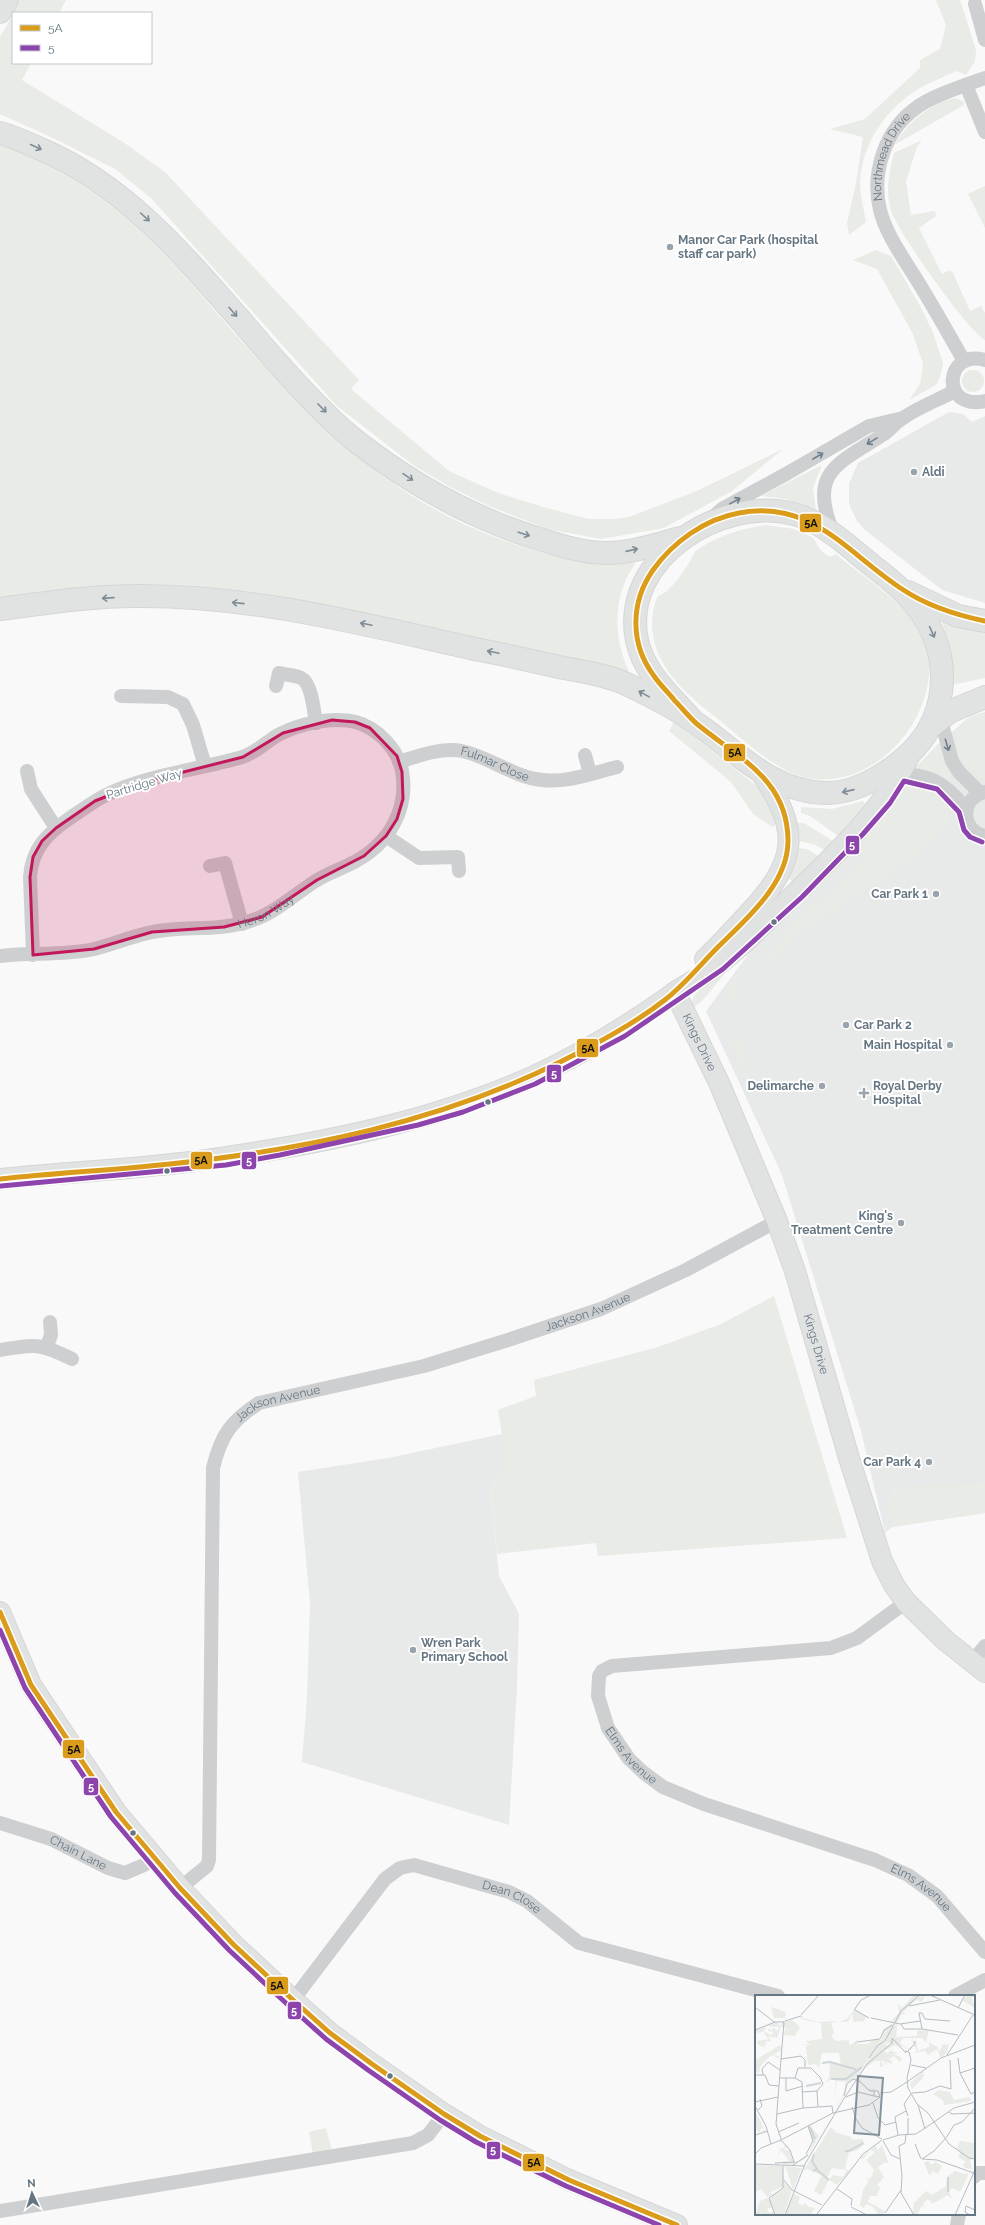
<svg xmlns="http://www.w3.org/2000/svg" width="985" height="2225" font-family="Raleway,sans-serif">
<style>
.built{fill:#e8e9e9}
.green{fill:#e8ebe6}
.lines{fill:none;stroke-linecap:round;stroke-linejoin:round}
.secondary-casing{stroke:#d5d6d7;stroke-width:22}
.highway-casing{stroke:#d5d6d6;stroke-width:24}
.street{stroke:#cecfd0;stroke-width:14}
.secondary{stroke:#e1e2e2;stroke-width:20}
.highway{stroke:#e1e2e2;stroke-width:22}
.bus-1-casing{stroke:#fff;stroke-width:8}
.bus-2-casing{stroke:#fff;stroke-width:8}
.bus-1{stroke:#da9c1a;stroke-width:5}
.bus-2{stroke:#8e44ad;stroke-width:5}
.oneway{stroke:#7e8c96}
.oneway2{stroke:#707f8b}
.marked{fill:#c2185b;fill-opacity:0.2;stroke:#c2185b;stroke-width:3;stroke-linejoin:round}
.poi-dot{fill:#99a4ac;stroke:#fff;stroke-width:1.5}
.bus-dot{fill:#657683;stroke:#fff;stroke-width:1.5}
.labels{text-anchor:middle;stroke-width:4;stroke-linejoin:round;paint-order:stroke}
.street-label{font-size:12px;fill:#657683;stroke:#fff}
.poi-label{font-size:12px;font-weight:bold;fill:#657683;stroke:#fff;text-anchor:start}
.inset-river{fill:none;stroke:#ced6d9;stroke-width:2}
.inset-road{fill:none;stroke:#b5bdc3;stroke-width:1}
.view{fill:#84929c;fill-opacity:0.15;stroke:#84929c;stroke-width:2}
.inset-edge{fill:none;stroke:#657683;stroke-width:2}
.line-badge{stroke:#fff;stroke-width:1.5}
.badge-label{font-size:11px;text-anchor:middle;font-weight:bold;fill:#fff}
.pale-badge-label{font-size:11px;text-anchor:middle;font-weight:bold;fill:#111}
</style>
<rect width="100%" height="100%" fill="#f9f9f9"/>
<g class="built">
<polygon points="949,412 963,414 972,422 985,416 985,603 942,590 865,530 857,521 849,504 849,484 858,463"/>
<polygon points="985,712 985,1513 892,1527 885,1533 861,1431 782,1175 706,1011 771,924 890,800 937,745 967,719"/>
<polygon points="502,1434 507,1465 490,1487 499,1576 519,1614 517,1687 509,1825 302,1762 307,1698 310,1603 298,1472 388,1458"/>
</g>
<g class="green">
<polygon points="20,0 66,0 59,13 13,13"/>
<path d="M936,0H960L976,50L975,61L966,75L957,71C943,77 928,83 915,91C884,111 862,145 860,182C860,195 864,210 866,222L849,235L847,223L856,183L863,137L830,129L865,119L920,68V60L940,49L946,25Z"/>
<polygon points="13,14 13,63 31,63 22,80 126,144 165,172 359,380 351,389 449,471 498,493 543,507 589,519 615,519 629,517 697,491 783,449 732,491 664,528 601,539 547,529 489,506 452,488 413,465 337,406 151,198 115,169 55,139 0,114 0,37"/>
<path d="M956,98L964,102V105L894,145C909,122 928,104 956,98Z"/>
<path d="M922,140L917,147L906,181L911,215L935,211L936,216L919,228L942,274L950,270L953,273L970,311L981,306L985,313V340C970,334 895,228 891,210C885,191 889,172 894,153Z"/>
<path d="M0,146C20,151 40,161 58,171C143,217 190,285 254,355C325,434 398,502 500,539C544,555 586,567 634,562L635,564C612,597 613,637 629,672L627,674C540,653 453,631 365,613C310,601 254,590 198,586C131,580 65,589 0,599Z"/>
<polygon points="985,186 985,228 968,194"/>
<polygon points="876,250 891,256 919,304 932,330 943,363 940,377 936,385 909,400 920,384 923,364 913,334 877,269 853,260"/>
<circle cx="973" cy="381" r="11"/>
<polygon points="822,465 813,488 816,512 786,499 761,496"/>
<path d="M765,525L794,529L812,537C820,547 817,549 830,557L836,554C866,580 916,608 928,647C931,658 930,671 928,683C919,737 866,789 807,778C774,771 740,736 714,716C686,694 654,666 652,627C652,619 653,606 657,598C659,594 664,594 667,591C676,583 691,562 695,551C717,536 739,529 765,525Z"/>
<polygon points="941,620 985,633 985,678 952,685 948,641"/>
<path d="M985,712V783L976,776L965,763L962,765C954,754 955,727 967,719C972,715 980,714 985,712Z"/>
<polygon points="674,721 758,787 767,796 777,824 773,826 774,828 753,814 731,782 669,731"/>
<polygon points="937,745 951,775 947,780 915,768"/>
<path d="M923,783L932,787L949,808C950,818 949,829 938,833L940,839L793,940L768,969L766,967L773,948L792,926L791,924L867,859L852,844L902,787Z"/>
<polygon points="863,801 865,804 838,836 810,816 801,813 801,807 832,809"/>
<polygon points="794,823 804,823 833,841 825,850 815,845 796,840"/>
<polygon points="795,848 807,849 820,857 795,882 792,882 787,876"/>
<polygon points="843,857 852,857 816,889"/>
<path d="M731,962L734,965C718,978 710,996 693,1008L692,1000L695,994Z"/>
<polygon points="737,977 736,994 739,1009 736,1012 729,999 727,987"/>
<polygon points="743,1035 752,1097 729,1040 735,1036"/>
<polygon points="774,1296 847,1538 598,1556 596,1543 497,1554 490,1487 507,1465 498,1410 536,1396 534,1380 658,1347 721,1324"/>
<polygon points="985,1483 985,1513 892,1527 890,1507 892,1487"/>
<polygon points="326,2128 332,2151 313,2154 309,2132"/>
</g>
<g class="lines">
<defs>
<g id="secondary">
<path d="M705,959C721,944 735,928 750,912C798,860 801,831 760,771"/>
<path id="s8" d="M675,992L720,1085L777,1221L795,1271L849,1458L882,1561L894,1585L906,1602L946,1641L985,1672"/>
<path d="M0,1179C75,1171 151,1169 226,1157C329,1142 436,1120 532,1077C582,1054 628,1026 673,994C687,984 703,976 717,965C741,948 762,925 783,905C827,863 887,807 911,752"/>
<polyline points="0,1612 31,1685 116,1812 180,1888 234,1945 293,2000 330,2033 372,2064 444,2114 480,2136 569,2180 677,2225"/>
</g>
<g id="highway">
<polyline points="0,12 7,0"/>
<path d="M0,133C15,137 29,144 43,150C127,187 183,255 243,323C275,361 314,406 352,438C405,480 466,515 530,536C555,544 581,553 607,553C632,553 657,544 681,538"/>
<polyline points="908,592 958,616 985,621"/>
<path d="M0,609C45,603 91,596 137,596C253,595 367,625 480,650C506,655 533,661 559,667C580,671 602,674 622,682C642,691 675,708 693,721C735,749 770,792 825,793C863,794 912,760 930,727C943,703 945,673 938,648C928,612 903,589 874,567C850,548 824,522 794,514C722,495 620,558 637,640C643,672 670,695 691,719"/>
<polyline points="930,727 949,712 985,697"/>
</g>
</defs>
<use href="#secondary" class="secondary-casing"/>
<use href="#highway" class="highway-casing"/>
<g class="street">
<polyline points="975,4 985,40"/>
<polyline points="966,85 985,132"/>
<path d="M985,360C945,348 939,411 985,401"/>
<path id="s1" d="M964,361C948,333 932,304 915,277C902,256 886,234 880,210C871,173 885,130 916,108C931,96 966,85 985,78"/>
<polyline points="712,518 722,509 786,474 869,426 903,418"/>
<path d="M834,534C806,471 840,463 884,434C891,429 896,422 903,418C919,407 938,400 955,391"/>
<path d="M276,686L279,673C286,675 295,675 301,678C312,683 314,712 316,723"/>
<polyline points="121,696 168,697 183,704 193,725 205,766"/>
<polyline points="939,713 952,761 959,772 980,793"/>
<polyline points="585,755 590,774"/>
<path id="s2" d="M399,762C418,756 442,747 462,751C490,757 513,777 542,780C567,783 593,773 617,767"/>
<polyline points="27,771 31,789 56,828"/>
<path d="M891,774C928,773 944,781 966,809"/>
<path d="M985,792C960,797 960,831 985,836"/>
<polyline points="386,836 419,858 458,857 459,871"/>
<polyline points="210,866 225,863 242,924"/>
<path id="s3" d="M0,956C31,952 63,956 94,949C118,943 141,932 166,930C194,927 223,930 250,921C274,914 294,895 314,882C327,873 342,869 356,861C389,843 409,809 402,771C398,749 377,728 356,722C332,716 299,724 278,735C266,742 256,753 242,757C198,770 147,775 106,795C94,801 82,810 70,818C48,833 32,848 30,877L33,955"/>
<polyline points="47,1346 51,1335 50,1322"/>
<path d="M0,1350C35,1344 40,1343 72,1359"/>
<path id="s4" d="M906,1602L857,1638L831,1648L612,1666L602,1671L599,1676L598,1696L608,1728L629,1759L644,1773L663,1787L704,1804L875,1860L908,1875L937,1896L985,1952"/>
<polyline points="972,1662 985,1646"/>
<path id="s5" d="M0,1823L51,1839L108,1868L125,1873L144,1865L153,1858"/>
<path id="s6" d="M180,1888L207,1866L209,1860L213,1468C221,1435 231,1421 259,1403L424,1366L508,1340L601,1309L686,1270L777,1221"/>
<polyline points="955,1996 985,1980"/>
<path id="s7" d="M293,2000L385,1879L400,1868L414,1865L509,1892L527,1901L579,1943L778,1996"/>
<polyline points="974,2177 977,2173 985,2173"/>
<polyline points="0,2211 413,2143 428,2135 444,2114"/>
<polyline points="957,2225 959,2214"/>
</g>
<use href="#secondary" class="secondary"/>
<use href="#highway" class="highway"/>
<defs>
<g id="bus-1">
<path d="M0,1179C57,1173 114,1170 170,1164C303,1150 441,1122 562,1061C598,1043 634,1024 666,999C685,984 701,964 718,947C746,919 788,884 788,841C788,779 738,758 697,724C689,717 683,709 675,701C668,692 660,685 654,676C630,644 630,603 653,570C673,542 705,519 739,513C812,499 848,554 902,589C927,606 956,615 985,621"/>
<polyline points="0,1612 31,1685 116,1812 180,1888 234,1945 293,2000 330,2033 372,2064 444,2114 480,2136 569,2180 677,2225"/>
</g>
<g id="bus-2">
<polyline points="1,1186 226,1165 280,1155 418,1125 463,1112 535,1084 625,1036 723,969 802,897 863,834 890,803 904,781 937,789 959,812 964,830 970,837 982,842"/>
<polyline points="0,1630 25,1688 111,1817 175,1893 229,1950 288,2005 326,2039 368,2070 440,2120 476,2142 566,2186 659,2225"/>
</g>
</defs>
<use href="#bus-1" class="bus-1-casing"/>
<use href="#bus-2" class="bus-2-casing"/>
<use href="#bus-1" class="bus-1"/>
<use href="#bus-2" class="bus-2"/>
</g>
<defs><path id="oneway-shaft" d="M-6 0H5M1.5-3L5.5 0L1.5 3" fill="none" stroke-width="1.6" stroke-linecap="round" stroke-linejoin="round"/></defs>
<g class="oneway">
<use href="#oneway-shaft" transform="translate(36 147) rotate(24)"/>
<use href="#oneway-shaft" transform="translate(145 217) rotate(42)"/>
<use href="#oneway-shaft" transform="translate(233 312) rotate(49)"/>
<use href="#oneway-shaft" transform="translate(322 408) rotate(45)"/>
<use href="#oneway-shaft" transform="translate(408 477) rotate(34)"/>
<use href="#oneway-shaft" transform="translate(524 534) rotate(18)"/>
<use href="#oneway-shaft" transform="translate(632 550) rotate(-13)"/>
<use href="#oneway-shaft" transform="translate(108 598) rotate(176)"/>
<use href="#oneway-shaft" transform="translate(238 603) rotate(-174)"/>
<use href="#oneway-shaft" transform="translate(366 624) rotate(-168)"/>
<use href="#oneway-shaft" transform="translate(932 632) rotate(66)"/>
<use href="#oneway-shaft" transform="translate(493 652) rotate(-168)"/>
<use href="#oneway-shaft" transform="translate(644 694) rotate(-151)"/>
<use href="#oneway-shaft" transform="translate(848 791) rotate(167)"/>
</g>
<g class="oneway2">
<use href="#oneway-shaft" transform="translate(872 441) rotate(149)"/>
<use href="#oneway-shaft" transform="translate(818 456) rotate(-30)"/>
<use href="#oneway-shaft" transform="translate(735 501) rotate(-29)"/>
<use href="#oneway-shaft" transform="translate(947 745) rotate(74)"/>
</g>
<path class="marked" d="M332,720L355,722L370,728L397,756L402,772L403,799L397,819L386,836L364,856L317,880L262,917L224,927L152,932L94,949L33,955L30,877L33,857L42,841L56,828L95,801L140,783L243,757L283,733Z"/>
<g class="poi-dot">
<circle cx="670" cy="247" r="4"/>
<circle cx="914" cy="472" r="4"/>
<circle cx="936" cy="894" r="4"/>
<circle cx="846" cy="1025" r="4"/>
<circle cx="950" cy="1045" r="4"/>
<circle cx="822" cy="1086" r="4"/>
<path d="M862 1087h4v4h4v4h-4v4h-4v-4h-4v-4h4z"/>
<circle cx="901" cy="1223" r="4"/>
<circle cx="929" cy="1462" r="4"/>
<circle cx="413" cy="1650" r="4"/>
</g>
<g class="bus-dot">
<circle cx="774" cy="922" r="3.5"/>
<circle cx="488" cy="1102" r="3.5"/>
<circle cx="167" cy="1171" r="3.5"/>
<circle cx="133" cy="1833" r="3.5"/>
<circle cx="390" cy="2076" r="3.5"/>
</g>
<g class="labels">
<g class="street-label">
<text dy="4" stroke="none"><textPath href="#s1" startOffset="230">Northmead Drive</textPath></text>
<text dy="4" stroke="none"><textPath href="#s2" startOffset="100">Fulmar Close</textPath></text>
<text transform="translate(144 784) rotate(-17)" y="4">Partridge Way</text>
<text dy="4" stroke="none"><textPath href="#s3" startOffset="272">Heron Way</textPath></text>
<text dy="4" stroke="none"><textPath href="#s8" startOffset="56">Kings Drive</textPath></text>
<text dy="4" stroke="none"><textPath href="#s6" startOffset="857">Jackson Avenue</textPath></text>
<text dy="4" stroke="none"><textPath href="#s8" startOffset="380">Kings Drive</textPath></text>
<text dy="4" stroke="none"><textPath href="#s6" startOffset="533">Jackson Avenue</textPath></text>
<text dy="4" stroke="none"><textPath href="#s4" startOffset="415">Elms Avenue</textPath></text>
<text dy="4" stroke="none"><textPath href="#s5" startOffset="84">Chain Lane</textPath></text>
<text dy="4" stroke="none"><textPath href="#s4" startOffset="739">Elms Avenue</textPath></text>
<text dy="4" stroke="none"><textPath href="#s7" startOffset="288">Dean Close</textPath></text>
</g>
<g class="poi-label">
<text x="678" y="244">Manor Car Park (hospital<tspan x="678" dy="14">staff car park)</tspan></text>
<text x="922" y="476">Aldi</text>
<text x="928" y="898" text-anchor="end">Car Park 1</text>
<text x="854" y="1029">Car Park 2</text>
<text x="942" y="1049" text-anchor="end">Main Hospital</text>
<text x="814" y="1090" text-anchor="end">Delimarche</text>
<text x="873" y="1090">Royal Derby<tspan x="873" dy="14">Hospital</tspan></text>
<text x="893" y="1220" text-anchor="end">King's<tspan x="893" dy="14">Treatment Centre</tspan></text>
<text x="921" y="1466" text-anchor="end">Car Park 4</text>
<text x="421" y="1647">Wren Park<tspan x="421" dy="14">Primary School</tspan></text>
</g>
</g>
<g transform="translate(755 1995)">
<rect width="220" height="220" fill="#f9f9f9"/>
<path d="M159,0L163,1L156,7L170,0L167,7L161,5L148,17L151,19H147L143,26L141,42L162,41V36L168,35L174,36L171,46L183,52L184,57L188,49L194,50L192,57L186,63L182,54L173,60L170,56L159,58L162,56L159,50L160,46L161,45L163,56L174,52V48L169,46L168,43H148L145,48L153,54L159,49L156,45L158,44V46L159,47V49L154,55L140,47L146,53L140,50L129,56L132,58L138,54L137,57H143L139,59L147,63L145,67L139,61L133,65H137V69L131,67L130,70H129L130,66H126L128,72H125V66H120L110,73L103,83L113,94H122L116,96L111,92L105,86L102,84L122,51L129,48L132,51L137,48L130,49L133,40L129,47L122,51L100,84L92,88L89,100L78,116L88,100L91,87L82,86L79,105L81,86L76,84L69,88L74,83L75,68H67L77,67L86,70L84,58H67L64,73L61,69L53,70L51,52L53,51L47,49L55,50L51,46L67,44L66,28L50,25L45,23L47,20L48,23L63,27L82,26L76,28L79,38L76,42L81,46L94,45V49L96,50L102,45V49H112L118,45H126L129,35L138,28V31L141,29V25L139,27L136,26L144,18L143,10L146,11L145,14L149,11ZM210,0H219L217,4L220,13L207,5L209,2L212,4ZM107,4L100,15L111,21L109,26L99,27L97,19L93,27H85L93,23ZM16,12L31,17L30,23H19ZM37,25L45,32L40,41L29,40L30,34L35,35L26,31L22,43L13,41L16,46L9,47L12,48L9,51L11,53L4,50L2,46L14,44L11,41L8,42L11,41L9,37L0,38V35L11,32L9,37L17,40L18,36L14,37L13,34L17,35L18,32L22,36L24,32L11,31L22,27L25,31L26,28ZM25,50L27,55L18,60L24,61V64L18,60L14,62L5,72L4,79L1,76L0,62L2,64ZM169,76L168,83L157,94L155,88ZM184,95L195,97L199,105L215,102L216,106L189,110L188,105L178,99ZM0,116L6,127H9L6,128L10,137L6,136L9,135L8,133L5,134V139L0,132ZM78,118L51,163L41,169L28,170V166L35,167L26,155L23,161L25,155L22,150L25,154L30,153L29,150L33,152L28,155H34L38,166L35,167L44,166L53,158L58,148L53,130L61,127L55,131L64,141ZM76,132L79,136L84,135L79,137L96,142L97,145L107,144L110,149L101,156L94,157L90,174L95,176L82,190L74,185L66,200L59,196L67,180L52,174L48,176ZM77,173L91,175V177L88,182L78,180L74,185L72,183ZM219,144L220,163L215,165L217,174L210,173L208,169L211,167L203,162L205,157L202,153L205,146L219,148ZM121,150L122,156L127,150L134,169L131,167L123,172L129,182L122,190L125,192L122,201H115L113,207L130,216L128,220H124L118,212L111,209L109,213L105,210L108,195L114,186L111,184L116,183L119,175L111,165L120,157L116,155L107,165L106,163ZM174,166L176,170L181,167L187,171L183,179L177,176L176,180H174L169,167ZM0,170L27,171L29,187L37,195L29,220H21L17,212L12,214L14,218L19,216L20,220H0L5,206L13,203L14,206L17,201L28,194V192L15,197L17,200L12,202L6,194L0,197ZM28,171L47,173L38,195L31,173ZM200,176L210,179L212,177L213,181L205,197L197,193L194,196L197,204L193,200L177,209L173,204L168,209L170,213L167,210L162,220H159L158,212L159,207L163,205L162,202L164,203L171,196L177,200L191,191L192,182ZM39,199L45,202L43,209L49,210L50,207L53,212L60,213L55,220H30Z" fill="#e8ebe6" fill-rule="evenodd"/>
<path class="inset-river" d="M67,68L75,67L100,74L101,77M76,84H91L107,72M51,91L66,88M55,132L60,144M90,156H94L108,148M62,175L74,185M58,176L62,174L57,166L59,159M193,182V197"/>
<path class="inset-road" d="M175,0L220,20M154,11L185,5M0,12L19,27H29M203,13L210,0M99,15L106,5L116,0M100,15L114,23M46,20L64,0M116,23L145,29L165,26M30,26L46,21M146,29L149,34H167L203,40M167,34L164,18H167L170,24L195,26M0,35L20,27M137,43L151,58M130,46L146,16L165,0M102,47L125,44L129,35L137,30M150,56L154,57L156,65L152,83L153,93L162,109L173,118L194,149L214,163L220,164M153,56L159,50L160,46M192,60L218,20M114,63L122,51L130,46M203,63L205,78L216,99L220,97M26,64L46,61L50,65V72M156,70L171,73M205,78L220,73M0,80H10L14,90L24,91M8,80L7,74L13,67L25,75M25,83H40L47,87L48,113M31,83V96L48,91M40,83L43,73H56L65,82L68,89L62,96L63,112M152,87L186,63L220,50M47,97L62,96M125,98L136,97L152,87M157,98L170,97L185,91L196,94L195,65M89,101L92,89L98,84L104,86L115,96H123L125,102L119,101V96M91,102L103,97L119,101M0,107L23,102M118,108L123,123L130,130L141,127M163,110L170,134M0,111L11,131L16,149M97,112L101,124L107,133L127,144M3,115L7,111L5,104M194,117L197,119L220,118M22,119L48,113L77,111L78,118M153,121L149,109L156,99M153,123V139M179,127L199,113L220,107M23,137L44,128M151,139L150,148L144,151L147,181L146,198L159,220M0,140L13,136M143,140L140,122L151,116M191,143L199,130L207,127L220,113M26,144L21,129L29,26M26,145L35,155L39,167M26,145L78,118L114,110L125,102M128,145L144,140L161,139L179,127M128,146L136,160L145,164M160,149L166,164M0,159L6,153L26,145M51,159L58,146L53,131M167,164L182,165L219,178M167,164L179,156L190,144M20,168L40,167M0,169L50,171M38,170L53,160M29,185L37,195L67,210M82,194L97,204L96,211M96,212L112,220M130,218L146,195M62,219L108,159L127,145M20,220L14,203L28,193V171M30,220L50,169L88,105L112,69L137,48V44M200,220L220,175M215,220L210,217L211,211L220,215"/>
<path class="view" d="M103,81L128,83L124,140L99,138Z"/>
<rect width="220" height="220" class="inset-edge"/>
</g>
<g class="line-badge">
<rect x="799" y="513" width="23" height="20" rx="4" fill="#da9c1a"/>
<rect x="723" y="743" width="23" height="19" rx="4" fill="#da9c1a"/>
<rect x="845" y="835" width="15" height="20" rx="4" fill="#8e44ad"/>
<rect x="576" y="1038" width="23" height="20" rx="4" fill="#da9c1a"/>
<rect x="546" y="1064" width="16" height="19" rx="4" fill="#8e44ad"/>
<rect x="190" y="1151" width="23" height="19" rx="4" fill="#da9c1a"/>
<rect x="241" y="1151" width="16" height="19" rx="4" fill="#8e44ad"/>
<rect x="62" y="1739" width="23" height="20" rx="4" fill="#da9c1a"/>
<rect x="83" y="1777" width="16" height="19" rx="4" fill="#8e44ad"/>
<rect x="266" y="1976" width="23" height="19" rx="4" fill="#da9c1a"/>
<rect x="287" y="2001" width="15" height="19" rx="4" fill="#8e44ad"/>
<rect x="486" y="2141" width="15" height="19" rx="4" fill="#8e44ad"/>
<rect x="522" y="2153" width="23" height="19" rx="4" fill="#da9c1a"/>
</g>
<g class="badge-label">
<text x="852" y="849">5</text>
<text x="554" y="1078">5</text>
<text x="249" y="1165">5</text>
<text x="91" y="1791">5</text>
<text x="294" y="2015">5</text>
<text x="493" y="2154">5</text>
</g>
<g class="pale-badge-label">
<text x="811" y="527">5A</text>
<text x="735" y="756">5A</text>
<text x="588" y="1052">5A</text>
<text x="201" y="1164">5A</text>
<text x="74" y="1753">5A</text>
<text x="277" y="1989">5A</text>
<text x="534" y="2166">5A</text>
</g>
<rect x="12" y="12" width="140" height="52" fill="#ffffff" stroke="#c1c8cd"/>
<rect x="20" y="25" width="20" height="6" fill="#da9c1a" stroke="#c1c8cd"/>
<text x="48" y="32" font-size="12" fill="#657683">5A</text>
<rect x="20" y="45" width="20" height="6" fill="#8e44ad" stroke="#c1c8cd"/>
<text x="48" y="52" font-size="12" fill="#657683">5</text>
<g transform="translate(32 2193) rotate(356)" stroke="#ffffff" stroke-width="3" paint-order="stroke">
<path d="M0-3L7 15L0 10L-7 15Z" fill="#657683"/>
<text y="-6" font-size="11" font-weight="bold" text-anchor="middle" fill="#657683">N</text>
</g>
</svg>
